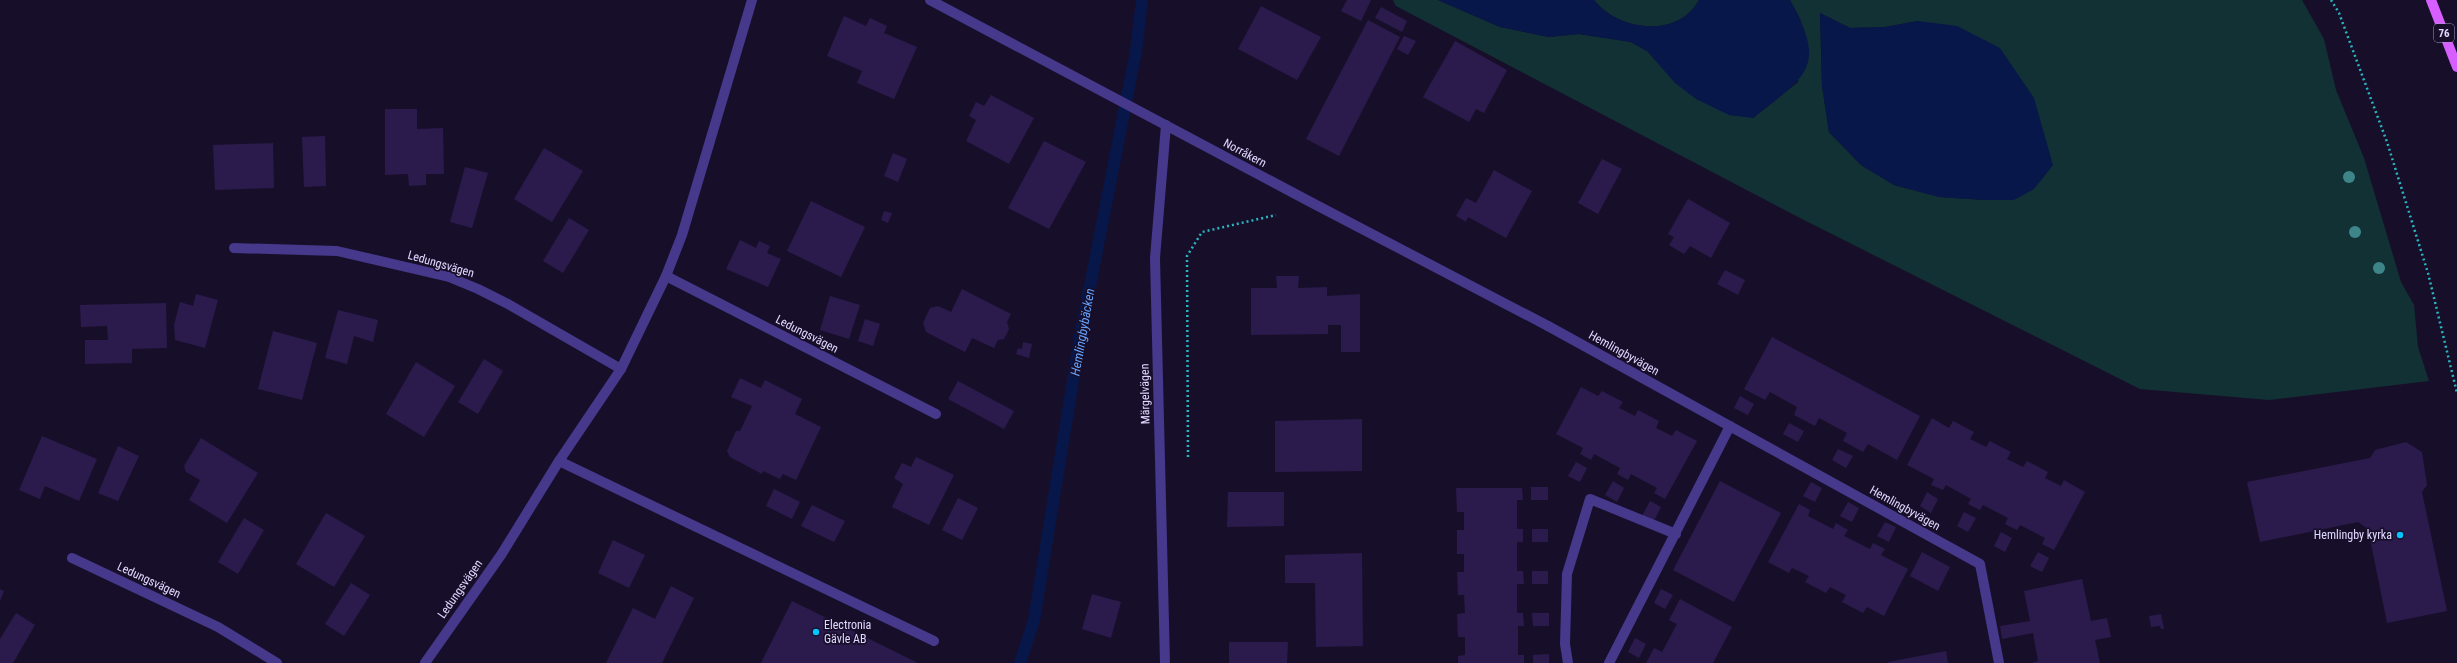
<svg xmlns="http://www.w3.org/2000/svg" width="2457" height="663" font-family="'Roboto Condensed',sans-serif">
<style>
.green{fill:#123134;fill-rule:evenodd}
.water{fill:#08174a}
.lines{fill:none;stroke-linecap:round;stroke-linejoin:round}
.stream{stroke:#08174a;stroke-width:12}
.building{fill:#2b1a4c}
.path{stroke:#29b6c1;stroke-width:2.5;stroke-dasharray:2 3;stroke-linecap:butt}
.lane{stroke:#46388b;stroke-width:10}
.street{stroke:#46388b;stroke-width:10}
.primary{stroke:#d85fff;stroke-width:10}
.tree{fill:#3d8589}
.poi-dot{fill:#04c4ff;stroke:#170f2a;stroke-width:1.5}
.labels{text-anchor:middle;stroke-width:3.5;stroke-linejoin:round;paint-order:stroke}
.shield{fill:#170f2a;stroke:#a49cbf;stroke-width:1}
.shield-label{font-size:11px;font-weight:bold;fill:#e1d8ff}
.street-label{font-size:12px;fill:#e1d8ff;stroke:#170f2a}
.poi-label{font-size:12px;fill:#e1d8ff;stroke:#170f2a;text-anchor:end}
.water-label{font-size:13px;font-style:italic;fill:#66a4ff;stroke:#170f2a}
</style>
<rect width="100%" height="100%" fill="#170f2a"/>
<g class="green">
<path d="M1393,0H1438L1500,27L1549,37L1579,34L1631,42L1647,51L1660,63L1753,118L1798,82L1801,21L1790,0H2302L2324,39L2336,90L2364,158L2401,282L2414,305L2418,347L2429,381L2269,400L2140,389L1802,219L1396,6ZM1820,13L1850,28L1885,27L1918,21L1985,200L1940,197L1894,185L1861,165L1829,132L1822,86Z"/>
<path d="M1594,0H1699C1678,39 1618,31 1594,0Z"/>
</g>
<g class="water">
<path d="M1438,0H1594C1618,31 1678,39 1699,0H1790C1828,68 1806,76 1753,118L1729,115L1696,99L1675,83L1647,51L1631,42L1579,34L1549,37L1500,27Z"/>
<polygon points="1820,13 1850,28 1885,27 1918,21 1957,26 2000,48 2034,98 2053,165 2034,189 2014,200 1985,200 1939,197 1894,185 1861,165 1829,132 1822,86"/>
</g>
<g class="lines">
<polyline class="stream" points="1020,663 1034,620 1080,337 1136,51 1142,0"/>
</g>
<g class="building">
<polygon points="1347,0 1371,0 1361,21 1341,11"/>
<polygon points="1261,6 1321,37 1297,80 1238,49"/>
<polygon points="1381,7 1407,21 1402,32 1375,18"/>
<polygon points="844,16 866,26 870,18 887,26 884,33 917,47 894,99 857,83 862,71 827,56"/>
<polygon points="1368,20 1400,37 1339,156 1306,139"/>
<polygon points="1404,36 1416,41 1408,55 1397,49"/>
<polygon points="1455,41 1507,70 1484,113 1476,109 1469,122 1423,97"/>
<polygon points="991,95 1034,118 1009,164 966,141 976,120 969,116 976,102 984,106"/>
<polygon points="385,109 417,109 417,129 443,128 444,174 426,174 426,185 409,186 408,174 385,175"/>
<polygon points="325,136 326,186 304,187 302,137"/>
<polygon points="1044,141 1086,162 1049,229 1008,208"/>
<polygon points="273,143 274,188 215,190 213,145"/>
<polygon points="544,148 583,171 552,222 514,199"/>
<polygon points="893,153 907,159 898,182 884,176"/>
<polygon points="1602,159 1622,169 1598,214 1578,203"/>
<polygon points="465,167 488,173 472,228 450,222"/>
<polygon points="1494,170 1532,191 1506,238 1468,217 1466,222 1456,216 1466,198 1476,203"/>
<polygon points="1688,199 1730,223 1711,258 1690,246 1684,254 1669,245 1674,237 1668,234"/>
<polygon points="811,201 865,227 841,277 787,251"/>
<polygon points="884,211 892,213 888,223 881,220"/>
<polygon points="569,218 589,230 563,273 543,261"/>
<polygon points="740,240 756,248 759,241 770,246 767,253 781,259 768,287 726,269"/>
<polygon points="1725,270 1745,280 1738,295 1717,284"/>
<polygon points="1276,276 1299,276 1298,288 1327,287 1327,296 1360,294 1360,352 1341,352 1341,325 1328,325 1328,334 1251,335 1251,288 1277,288"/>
<polygon points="962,289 1011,314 1007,322 1009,329 1004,339 998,340 994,348 972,338 965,352 926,332 923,323 930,308 938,306 951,312"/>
<polygon points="196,294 218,300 205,348 175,340 174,325 180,302 193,306"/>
<polygon points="830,296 860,305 849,339 820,330"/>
<polygon points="166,303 167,348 132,349 132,363 85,364 85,340 108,340 107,326 81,327 80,305"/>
<polygon points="338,310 378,320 373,342 354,336 347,364 325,358"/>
<polygon points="865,319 880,324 873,346 858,341"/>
<polygon points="273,331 317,343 302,400 258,389"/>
<polygon points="1772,337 1920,416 1897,460 1868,444 1863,452 1843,441 1847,433 1819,418 1815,426 1794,415 1797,407 1770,392 1765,400 1744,389"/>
<polygon points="1023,342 1032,344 1029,358 1016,354 1018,348 1022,349"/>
<polygon points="484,359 503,371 478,414 458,402"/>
<polygon points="416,362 455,386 424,437 386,414"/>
<polygon points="740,378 761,388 765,380 802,399 795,414 821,427 796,480 783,474 780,479 763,471 762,474 730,457 727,451 736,431 740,431 752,406 731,397"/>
<polygon points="958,381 1014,411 1004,429 948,399"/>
<polygon points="1581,387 1598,396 1602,391 1623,402 1619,408 1635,416 1638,410 1659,421 1656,428 1672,436 1676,430 1697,441 1665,499 1654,493 1657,488 1631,474 1628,480 1617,474 1620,468 1594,454 1591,460 1580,454 1583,448 1556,434"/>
<polygon points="1740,396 1754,404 1748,415 1734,408"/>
<polygon points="1932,418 1949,428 1953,421 1974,432 1970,439 1986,447 1990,441 2011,452 2007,459 2023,467 2027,461 2048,472 2045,478 2061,486 2064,480 2085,492 2054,550 2042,544 2045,538 2020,525 2017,530 2005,524 2008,518 1983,505 1980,510 1968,504 1971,499 1946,485 1943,490 1931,485 1934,479 1907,465"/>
<polygon points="1362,419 1362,471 1275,472 1275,421"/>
<polygon points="1789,423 1804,431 1798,442 1783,434"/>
<polygon points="42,436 97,459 79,501 45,486 40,499 19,490"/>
<polygon points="201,438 258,473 227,523 189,500 200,480 186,472 184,466"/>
<polygon points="2406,442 2422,452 2427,485 2422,492 2447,611 2387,623 2368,529 2358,522 2260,542 2247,482 2370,458 2375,450"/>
<polygon points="118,446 139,456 118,501 98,493"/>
<polygon points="1838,449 1853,456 1846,468 1832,460"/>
<polygon points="916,457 954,475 929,525 892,507 903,484 894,478 902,463 911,467"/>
<polygon points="1576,462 1587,468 1580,482 1568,476"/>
<polygon points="1613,481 1624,488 1617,502 1605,495"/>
<polygon points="1720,481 1781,513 1734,602 1673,570"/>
<polygon points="1811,482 1822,488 1815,502 1803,496"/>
<rect x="1531" y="487" width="17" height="13"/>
<polygon points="1456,488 1522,488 1523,500 1517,500 1517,529 1523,529 1523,542 1517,542 1517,571 1523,571 1524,584 1517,584 1517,613 1523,613 1524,626 1518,626 1518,655 1524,655 1524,663 1458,663 1458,656 1465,655 1465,637 1458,637 1457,614 1465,613 1464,595 1458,595 1457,572 1464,572 1464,554 1457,554 1457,530 1464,530 1464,512 1457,512"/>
<polygon points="774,489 800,502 792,519 766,506"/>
<polygon points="1228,492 1284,492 1284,526 1227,527"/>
<polygon points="1927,492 1938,499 1931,513 1920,506"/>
<polygon points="958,498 978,508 962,540 942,530"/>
<polygon points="1650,501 1661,507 1654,521 1642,516"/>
<polygon points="1848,502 1859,508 1852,522 1840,516"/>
<polygon points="1799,504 1810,510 1808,516 1833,529 1836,523 1848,530 1844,536 1870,549 1873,543 1885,549 1881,555 1908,569 1884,616 1867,607 1863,613 1842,602 1846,595 1830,587 1826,593 1805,582 1809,576 1792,568 1789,573 1768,562"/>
<polygon points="812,505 845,521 834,542 801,526"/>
<polygon points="1964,512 1976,518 1968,532 1957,526"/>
<polygon points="326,513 365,536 334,587 296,564"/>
<polygon points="244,518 264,530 238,574 218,562"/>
<polygon points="1885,522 1896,527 1889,542 1877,536"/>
<rect x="1532" y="529" width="16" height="13"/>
<polygon points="2001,532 2012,538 2005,552 1994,546"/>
<polygon points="613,540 645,555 629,588 598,573"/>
<polygon points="1922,552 1950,567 1938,591 1910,576"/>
<polygon points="2038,552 2049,558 2042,572 2030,566"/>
<polygon points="1362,553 1363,646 1316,647 1315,583 1285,583 1285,555"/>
<rect x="1532" y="571" width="16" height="13"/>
<polygon points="2082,579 2091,621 2107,618 2111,637 2095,640 2100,663 2031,663 2038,661 2033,633 2002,639 2000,626 2030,621 2024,591"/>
<polygon points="351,583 370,595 344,636 325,624"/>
<polygon points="671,586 694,598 662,663 606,663 633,608 655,619"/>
<polygon points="0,589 4,591 0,601"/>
<polygon points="1661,589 1673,595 1665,609 1654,603"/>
<polygon points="1092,594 1121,602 1111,638 1082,629"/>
<polygon points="1680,599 1732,627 1713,663 1646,663 1654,648 1662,652 1677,624 1669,620"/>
<polygon points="792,601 918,663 761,663"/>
<polygon points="16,613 35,625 13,663 0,663 0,639"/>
<polygon points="1532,613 1549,613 1549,626 1533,626"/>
<polygon points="2161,614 2164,629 2161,629 2160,626 2151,627 2149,616"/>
<polygon points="1635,638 1646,644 1639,658 1628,652"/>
<polygon points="1229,642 1288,642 1287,663 1229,663"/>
<polygon points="1946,651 1948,663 1888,663 1888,662"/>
<polygon points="1549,654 1549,663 1533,663 1533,655"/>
</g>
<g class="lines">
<g class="path">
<polyline points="2331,0 2339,13 2387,142 2428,273 2457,393"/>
<polyline points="1188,457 1187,256 1202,232 1276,215"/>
</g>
<g class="lane">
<polyline points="234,248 337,251 449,277 478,289 508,304 621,369"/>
<polyline points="666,276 936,414"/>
<polyline points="1548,326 1980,564 1999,663"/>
<polyline points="559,461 934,641"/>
<polyline points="72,558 218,627 277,663"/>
<polyline points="1568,663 1565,644 1567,574 1590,499 1676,534"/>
<polyline points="1609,663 1730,426"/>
</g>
<g class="street">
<path d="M930,0C1136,110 1341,219 1548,326"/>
<polyline points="425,663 501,555 559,461 621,369 666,276 682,235 752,0"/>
<polyline points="1165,663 1155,258 1166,125"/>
</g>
<polyline class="primary" points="2431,0 2457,67"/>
</g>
<g class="tree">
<circle cx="2349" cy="177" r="6"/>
<circle cx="2355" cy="232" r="6"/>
<circle cx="2379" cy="268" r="6"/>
</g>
<g class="poi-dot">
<circle cx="2400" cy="535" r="4"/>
<circle cx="816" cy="632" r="4"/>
</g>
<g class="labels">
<rect class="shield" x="2434" y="24" width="20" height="18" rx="3"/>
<g class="shield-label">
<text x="2444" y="37">76</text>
</g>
<g class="street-label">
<text transform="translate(1245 153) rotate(28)" y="4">Norråkern</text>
<text transform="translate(441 264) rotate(16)" y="4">Ledungsvägen</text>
<text transform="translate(807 334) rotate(27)" y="4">Ledungsvägen</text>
<text transform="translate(1624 353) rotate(29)" y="4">Hemlingbyvägen</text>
<text transform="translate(1145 394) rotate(-91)" y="4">Märgelvägen</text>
<text transform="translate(1905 508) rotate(29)" y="4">Hemlingbyvägen</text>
<text transform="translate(149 580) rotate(25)" y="4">Ledungsvägen</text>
<text transform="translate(460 589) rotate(-55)" y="4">Ledungsvägen</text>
</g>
<g class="poi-label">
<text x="2392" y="539">Hemlingby kyrka</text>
<text x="824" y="629" text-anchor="start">Electronia<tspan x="824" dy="14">Gävle AB</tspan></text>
</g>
<g class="water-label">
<text transform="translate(1082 332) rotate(-80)" y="5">Hemlingbybäcken</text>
</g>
</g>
</svg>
